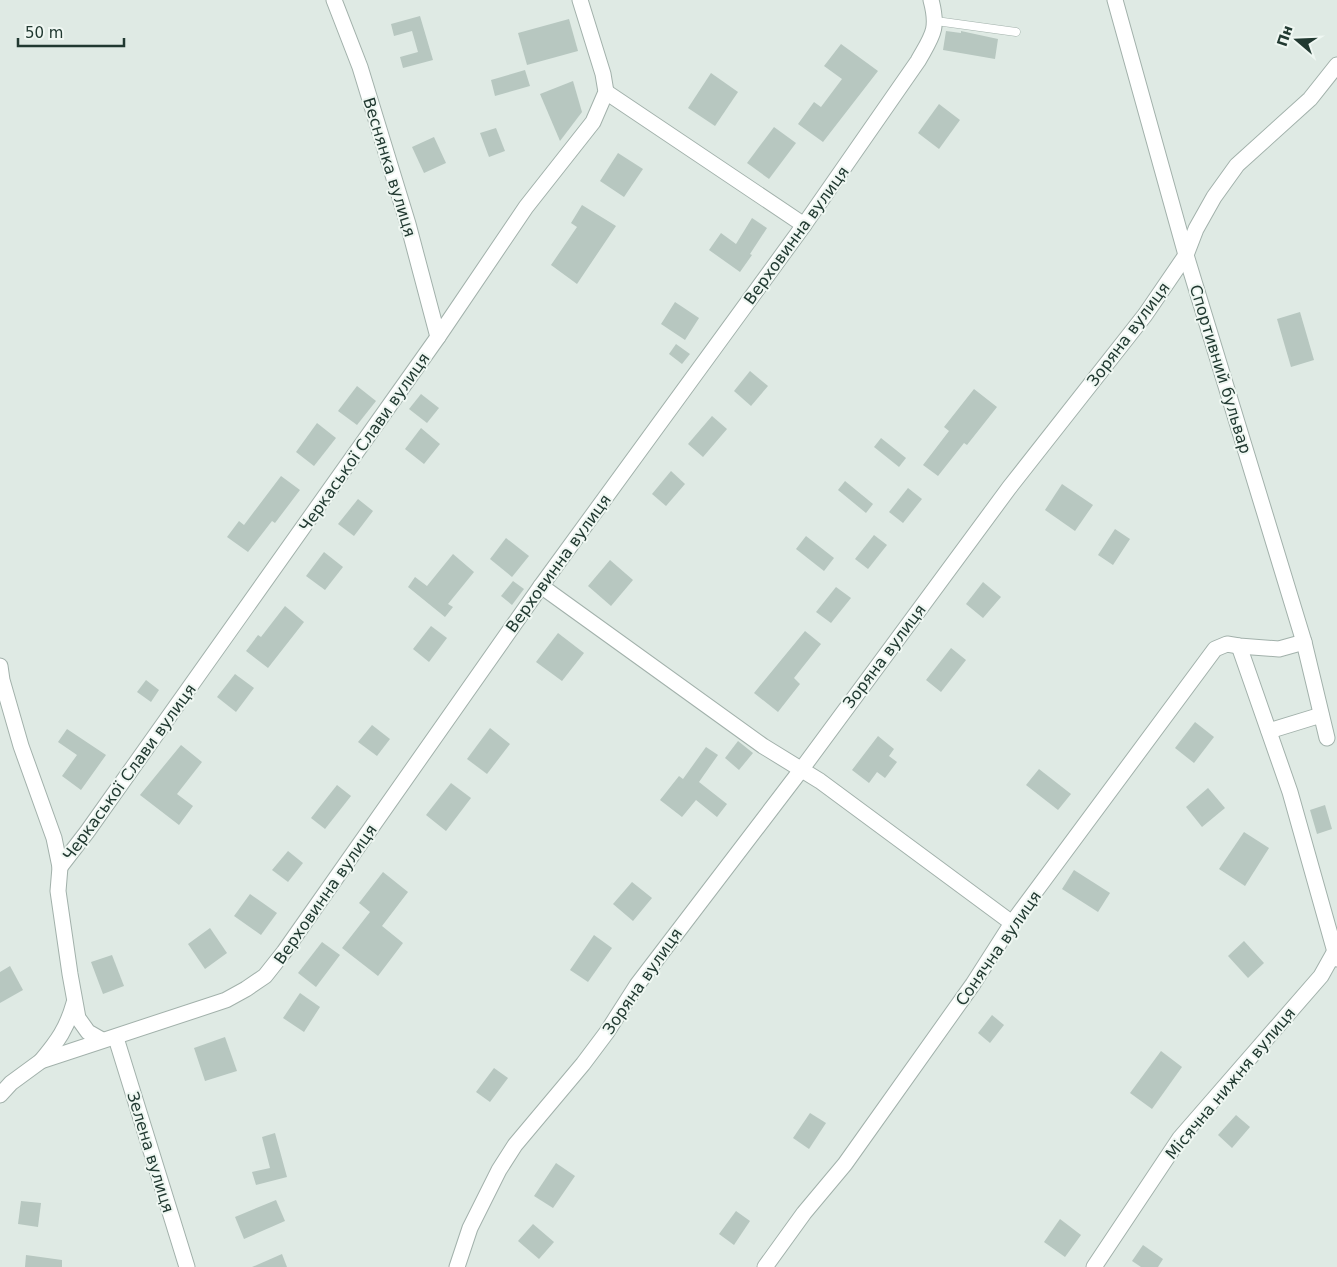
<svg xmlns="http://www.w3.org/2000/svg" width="1337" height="1267" font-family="'DejaVu Sans',sans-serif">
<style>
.building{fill:#b7c7c0}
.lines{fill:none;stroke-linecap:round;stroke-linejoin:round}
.lane-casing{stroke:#a2b1ab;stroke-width:9}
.street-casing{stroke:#a2b1ab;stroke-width:17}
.lane{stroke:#fff;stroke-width:8}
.street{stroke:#fff;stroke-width:15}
.labels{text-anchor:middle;stroke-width:4;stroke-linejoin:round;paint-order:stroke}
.street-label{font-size:16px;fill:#213931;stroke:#eff7f2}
</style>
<rect width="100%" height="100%" fill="#dfeae4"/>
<g class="building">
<polygon points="420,16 433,60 403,68 400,57 418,52 412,31 394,36 391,24"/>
<polygon points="569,19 578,51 527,65 518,33"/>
<polygon points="946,31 961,33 961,31 998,39 995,59 943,50"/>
<polygon points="841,44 878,71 823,142 798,124 814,102 821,107 842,79 824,66"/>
<polygon points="525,70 530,86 495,96 491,80"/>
<polygon points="711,73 738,92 715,126 688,108"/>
<polygon points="573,81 582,112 560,141 540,94"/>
<polygon points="939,104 960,120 939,149 918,133"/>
<polygon points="774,127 796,143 769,179 747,163"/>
<polygon points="496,128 505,151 489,157 480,133"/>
<polygon points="434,137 446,163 424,173 412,147"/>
<polygon points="618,153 643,169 624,197 600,181"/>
<polygon points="582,205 616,226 577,284 551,265 577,227 571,223"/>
<polygon points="752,218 767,228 750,254 752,255 740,272 709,250 721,233 736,244"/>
<polygon points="675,302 699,318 685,340 661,324"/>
<polygon points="1300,312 1314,360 1291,367 1277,319"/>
<polygon points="676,344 690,354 682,364 669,354"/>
<polygon points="750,371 768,386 751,406 734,391"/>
<polygon points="357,386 376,401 357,425 338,411"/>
<polygon points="974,389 997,407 967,445 964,443 938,476 923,465 949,431 944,427"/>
<polygon points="421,394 439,408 427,423 409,409"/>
<polygon points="712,416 727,429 703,457 688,444"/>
<polygon points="317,423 336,438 314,466 296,452"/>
<polygon points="421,428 440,444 424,464 405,449"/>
<polygon points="881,438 906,458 899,467 874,447"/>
<polygon points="671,471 685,484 666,506 652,494"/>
<polygon points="281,476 300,490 275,523 272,521 248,552 227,537 239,521 244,525"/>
<polygon points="845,481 873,504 866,513 838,490"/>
<polygon points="1062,484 1093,505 1075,531 1045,510"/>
<polygon points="908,488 922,499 903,523 889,512"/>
<polygon points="358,499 373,511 354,536 338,524"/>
<polygon points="1115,529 1130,539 1113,565 1098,555"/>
<polygon points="874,535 887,545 868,569 855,559"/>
<polygon points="806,536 834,558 824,571 796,549"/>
<polygon points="506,538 529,556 512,577 490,559"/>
<polygon points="324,552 343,567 325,590 306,576"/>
<polygon points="453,554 474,572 448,604 453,607 445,617 408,587 415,577 427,586"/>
<polygon points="610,560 633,580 611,606 588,586"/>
<polygon points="513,581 524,589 512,605 501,596"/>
<polygon points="983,582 1001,597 983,618 966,604"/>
<polygon points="836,587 851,598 831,623 816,612"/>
<polygon points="285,606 304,622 268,668 246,651 258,635 261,637"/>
<polygon points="431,626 447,638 429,662 413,649"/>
<polygon points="805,631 821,644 794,678 800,684 778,712 754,693"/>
<polygon points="558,633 584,653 562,681 536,662"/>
<polygon points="951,648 966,660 941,692 926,680"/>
<polygon points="235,674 254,688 236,712 217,697"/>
<polygon points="146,680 159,690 151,702 137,692"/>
<polygon points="1195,722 1214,737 1194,763 1175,748"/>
<polygon points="372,725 390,739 377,756 358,742"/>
<polygon points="490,728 510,744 487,774 467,759"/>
<polygon points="67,729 106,755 81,790 62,776 77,755 58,742"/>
<polygon points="878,736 894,749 889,756 897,762 885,778 877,772 869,783 852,770"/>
<polygon points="738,741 753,753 739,770 725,758"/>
<polygon points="181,745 202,762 177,794 193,806 179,825 140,795"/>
<polygon points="706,747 718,755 699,782 727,804 717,817 696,800 682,817 660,800 679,776 683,779"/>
<polygon points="1039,769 1071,794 1058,810 1026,785"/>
<polygon points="451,783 471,798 446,831 426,815"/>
<polygon points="337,785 351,796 325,829 311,818"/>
<polygon points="1208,788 1225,808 1202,827 1186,807"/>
<polygon points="1325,805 1332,829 1317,834 1310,810"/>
<polygon points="1244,832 1269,848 1245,886 1219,869"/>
<polygon points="288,851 303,863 288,882 272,870"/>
<polygon points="1074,870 1110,893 1098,912 1062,889"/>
<polygon points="383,872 408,892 382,926 403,943 378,976 342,948 370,912 359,903"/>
<polygon points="632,882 652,898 633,921 613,904"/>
<polygon points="250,894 277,913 261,935 234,916"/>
<polygon points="210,928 227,953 205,969 188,944"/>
<polygon points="594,935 612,948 588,982 570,970"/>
<polygon points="1244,941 1264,963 1248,978 1228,956"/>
<polygon points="322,942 340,955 316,987 298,973"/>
<polygon points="112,955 124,986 103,994 91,962"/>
<polygon points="10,966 23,990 0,1003 0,972"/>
<polygon points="300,993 320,1007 304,1032 283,1018"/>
<polygon points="992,1015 1004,1025 990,1043 978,1033"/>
<polygon points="225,1037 237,1071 205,1081 194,1048"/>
<polygon points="1161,1051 1182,1067 1152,1109 1130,1093"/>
<polygon points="494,1068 508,1078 490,1102 476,1092"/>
<polygon points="810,1113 826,1123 809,1149 793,1138"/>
<polygon points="1236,1115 1250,1127 1232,1148 1218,1135"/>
<polygon points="275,1133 287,1177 256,1185 252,1172 270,1168 262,1137"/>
<polygon points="556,1163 575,1176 553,1208 534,1196"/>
<polygon points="276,1200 285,1221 244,1239 235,1217"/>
<polygon points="21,1201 41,1203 38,1227 18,1224"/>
<polygon points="736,1211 750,1221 734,1245 719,1234"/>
<polygon points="1060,1219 1081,1235 1065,1257 1044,1242"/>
<polygon points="533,1224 554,1242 539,1259 518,1241"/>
<polygon points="1143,1245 1163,1259 1158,1267 1141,1267 1132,1261"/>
<polygon points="282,1254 287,1267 252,1267"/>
<polygon points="26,1255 62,1260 62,1267 25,1267"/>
</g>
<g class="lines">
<defs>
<polyline id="lane" points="936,21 1016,32"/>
<g id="street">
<polyline points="334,0 360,67 408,224 438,337"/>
<polyline points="1115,0 1186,255 1304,642 1327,738"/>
<polyline points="606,92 804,225"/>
<polyline points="541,586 763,746 820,781 1012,923"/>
<polyline points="1239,646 1290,792 1337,959"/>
<polyline points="0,666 2,680 21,746 54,838 60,867 58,891 70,974 78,1018 88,1032 102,1040"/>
<polyline points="1269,731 1321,715"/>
<polyline points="60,867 87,832 438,337 526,207 593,122 606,92 603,74 580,0"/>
<polyline points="116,1038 187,1267"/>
<path d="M41,1061C58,1041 67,1028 74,1003"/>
<path d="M0,1095L11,1083L41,1061L226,1000L246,989L265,976L284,952L541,586L804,225L918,61C932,36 939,30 931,0"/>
<polyline points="457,1267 470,1228 499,1170 515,1145 583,1064 607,1032 637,985 801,770 1009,488 1145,315 1186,255 1196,229 1214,197 1237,165 1310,99 1337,65"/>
<polyline points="765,1267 804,1213 845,1164 973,984 1012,923 1215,649 1227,644 1239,646 1279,649 1304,642"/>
<polyline points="1094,1267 1180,1138 1321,976 1335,951"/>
</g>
</defs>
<use href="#lane" class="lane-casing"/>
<use href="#street" class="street-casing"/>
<use href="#lane" class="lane"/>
<use href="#street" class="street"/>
</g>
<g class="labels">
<g class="street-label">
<text transform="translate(390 167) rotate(73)" y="6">Веснянка вулиця</text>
<text transform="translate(796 235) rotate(-54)" y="6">Верховинна вулиця</text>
<text transform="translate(1128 334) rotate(-53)" y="6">Зоряна вулиця</text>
<text transform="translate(1221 369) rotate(73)" y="6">Спортивний бульвар</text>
<text transform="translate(364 442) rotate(-55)" y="6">Черкаської Слави вулиця</text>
<text transform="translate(558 563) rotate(-54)" y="6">Верховинна вулиця</text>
<text transform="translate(884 656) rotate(-53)" y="6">Зоряна вулиця</text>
<text transform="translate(129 772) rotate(-54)" y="6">Черкаської Слави вулиця</text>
<text transform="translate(325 894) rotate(-55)" y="6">Верховинна вулиця</text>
<text transform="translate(998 948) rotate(-55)" y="6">Сонячна вулиця</text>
<text transform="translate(642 981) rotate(-55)" y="6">Зоряна вулиця</text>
<text transform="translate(1230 1083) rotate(-50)" y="6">Місячна нижня вулиця</text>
<text transform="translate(151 1152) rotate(73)" y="6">Зелена вулиця</text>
</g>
</g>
<g transform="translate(1297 40) rotate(289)" stroke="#eff7f2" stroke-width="4" paint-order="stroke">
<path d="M0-4L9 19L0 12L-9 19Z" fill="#213931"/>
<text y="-8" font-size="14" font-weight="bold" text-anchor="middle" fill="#213931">Пн</text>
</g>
<path d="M18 38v8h106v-8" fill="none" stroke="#213931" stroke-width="2.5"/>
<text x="25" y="38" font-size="15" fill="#213931" stroke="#eff7f2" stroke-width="4" paint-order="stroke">50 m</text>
</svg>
